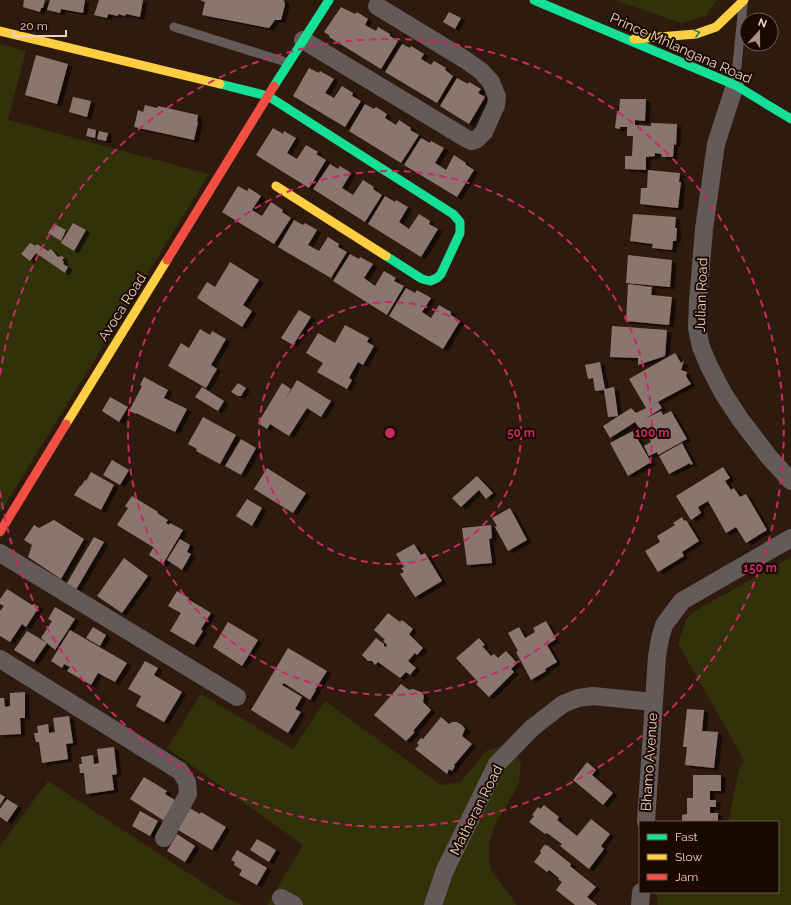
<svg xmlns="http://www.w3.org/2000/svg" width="791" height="905" font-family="Raleway,sans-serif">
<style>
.green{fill:#31310a}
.building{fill:#8a766e;filter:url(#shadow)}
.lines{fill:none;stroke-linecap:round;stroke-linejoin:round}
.lane{stroke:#645a5a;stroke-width:9}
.street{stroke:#645a5a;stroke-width:18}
.fast{stroke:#16e098;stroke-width:9}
.slow{stroke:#ffcf43;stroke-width:9}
.jam{stroke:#f24e42;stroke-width:9}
.oneway{stroke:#177f54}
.ring{fill:none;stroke:#c62b65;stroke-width:2;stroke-dasharray:7 5}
.labels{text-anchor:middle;stroke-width:4;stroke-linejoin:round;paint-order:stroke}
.street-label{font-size:14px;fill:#ebd2c3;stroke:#190901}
.centre{fill:#c62b65;stroke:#190901;stroke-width:2}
.ring-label{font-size:12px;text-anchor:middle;font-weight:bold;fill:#c62b65;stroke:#190901;stroke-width:4;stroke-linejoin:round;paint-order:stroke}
</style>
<defs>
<filter id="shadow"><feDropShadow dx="4.5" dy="2.5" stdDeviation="0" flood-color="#0009"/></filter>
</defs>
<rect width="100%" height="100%" fill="#2f1b0e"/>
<g class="green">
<polygon points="614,0 717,0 706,16 681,23"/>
<polygon points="0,44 26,51 8,120 209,174 0,513"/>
<polygon points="791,557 791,905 657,905 657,892 778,892 778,822 728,822 739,770 744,760 678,644 686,620 695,611"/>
<polygon points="201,694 293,749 325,701 441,785 461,782 486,751 502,746 517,756 521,763 519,784 495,825 489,843 489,861 491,870 517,905 267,905 303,845 167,748"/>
<polygon points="48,781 228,899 242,905 0,905 0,846"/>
</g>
<g class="building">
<polygon points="24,0 45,0 43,8 41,8 40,12 23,7"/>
<polygon points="50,0 85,0 83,13 61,9 60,13 47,10"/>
<polygon points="99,0 143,0 140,17 126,14 125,16 118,14 118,16 108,14 107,18 94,15"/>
<polygon points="200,0 284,0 285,5 281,20 275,20 269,28 202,15 205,2"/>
<polygon points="341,7 355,14 357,12 368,19 365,25 376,31 378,27 390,34 390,36 398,41 381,69 329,37 330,36 324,32"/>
<polygon points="449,12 461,18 455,29 443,22"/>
<polygon points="402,44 410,48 411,46 424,54 421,59 431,65 434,61 446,68 445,70 453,76 437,103 385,72"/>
<polygon points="36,55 68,64 57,104 25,95"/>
<polygon points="309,68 319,73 320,71 334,79 325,93 334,98 342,86 353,93 352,96 361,101 345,127 293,96"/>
<polygon points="457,78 468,84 469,82 481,89 478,93 485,97 469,124 440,106"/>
<polygon points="73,97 91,101 87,117 69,112"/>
<polygon points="620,99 646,99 645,121 635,120 635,125 651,126 651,123 677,124 676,145 674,144 673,157 662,157 661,154 655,153 655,156 646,157 646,170 625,169 625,156 632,156 633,136 627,136 627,127 620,127 620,129 615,128 617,111 619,111"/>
<polygon points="365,104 374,109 376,107 387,114 385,118 396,125 399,120 411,128 410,130 419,135 401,163 349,131"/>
<polygon points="145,105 157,108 158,106 198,115 197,121 198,122 194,140 134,127 138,110 143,112"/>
<polygon points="88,128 96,130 95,138 86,136"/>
<polygon points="273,128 283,134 284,131 296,138 287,153 297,159 306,145 318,152 316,154 326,160 309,188 256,155"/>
<polygon points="99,131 108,133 106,141 97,139"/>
<polygon points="421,138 430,143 431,141 444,148 435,163 446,170 454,155 466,163 465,164 474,170 457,197 404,165"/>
<polygon points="330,164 338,169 340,166 351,173 342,188 353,195 363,180 374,187 373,189 382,195 365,222 313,189"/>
<polygon points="648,170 680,173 679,182 681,182 678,208 640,204 641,188 647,188"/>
<polygon points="238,186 247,191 249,188 261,196 252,210 262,216 271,202 283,210 282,212 291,218 274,244 222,212"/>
<polygon points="385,196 395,202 396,200 408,207 399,222 409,229 419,214 430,221 429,224 438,229 421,257 368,224"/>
<polygon points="633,214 676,217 675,228 677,228 676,241 673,241 672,250 652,248 653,244 630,241"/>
<polygon points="294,220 303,225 305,223 317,230 308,245 319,251 328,237 339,244 338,247 347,252 331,278 278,247"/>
<polygon points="73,223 86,230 74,251 61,243"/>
<polygon points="54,224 66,230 61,241 48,233"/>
<polygon points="30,243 36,246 37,244 48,251 51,249 58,257 62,256 64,258 62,260 64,262 63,264 68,267 65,273 36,253 30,261 21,254"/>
<polygon points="350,254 359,259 360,257 373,264 364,278 375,286 384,271 396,278 394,281 404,286 387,315 333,281"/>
<polygon points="628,255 672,260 670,287 626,283"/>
<polygon points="230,262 259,280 243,305 252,311 242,327 197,298 207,282 215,287"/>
<polygon points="628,284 652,287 651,295 672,297 669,325 626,321"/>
<polygon points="406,288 415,293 417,290 431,298 422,312 431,318 439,305 451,312 451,315 460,321 443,349 389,316"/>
<polygon points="299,310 311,317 293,345 281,338"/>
<polygon points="345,325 369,338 367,342 374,346 363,365 358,362 349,378 352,380 347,389 317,372 323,363 306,353 318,333 335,343"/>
<polygon points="612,326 667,330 665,356 638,365 638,358 610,357"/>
<polygon points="200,329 210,335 212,331 226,339 211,365 217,369 206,388 168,366 181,343 189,348"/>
<polygon points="675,353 681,363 684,361 681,370 687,372 686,376 691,384 650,406 658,402 662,408 645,419 661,411 663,415 671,411 687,439 658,455 657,452 649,456 644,446 651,442 647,434 644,435 635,422 610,438 603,426 631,408 636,413 646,408 629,379"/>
<polygon points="600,362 605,389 614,387 618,416 608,417 604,390 595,391 593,378 588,379 585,365"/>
<polygon points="144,377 168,390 164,398 187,409 175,432 136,413 136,414 129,411 142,386 140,385"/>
<polygon points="297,380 331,401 321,417 307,408 289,436 270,424 267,429 258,423 282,383 291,389 282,405"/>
<polygon points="238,383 246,388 241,396 238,396 231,392"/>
<polygon points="202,387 224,401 218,411 195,397"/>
<polygon points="110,397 128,407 119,422 102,411"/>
<polygon points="203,417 236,435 220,464 196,451 197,449 188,444"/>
<polygon points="633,431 651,462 628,476 610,443"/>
<polygon points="241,439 256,448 241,475 225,466"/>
<polygon points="682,443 693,464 691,465 690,463 669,474 659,456"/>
<polygon points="112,460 129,470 120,485 103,475"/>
<polygon points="723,467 730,478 725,481 731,490 734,488 740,497 746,494 767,530 746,543 736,527 726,533 708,501 698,507 701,513 691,520 676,496"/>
<polygon points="267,468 306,493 293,513 254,489"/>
<polygon points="91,472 114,485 101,510 74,495 80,486 81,486 85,480 86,481"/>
<polygon points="477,476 493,493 486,499 479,490 461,507 452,498"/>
<polygon points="132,496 158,512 157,513 168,520 166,523 169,525 170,523 183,530 163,564 149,555 153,548 155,549 153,547 117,525 128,508 125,506"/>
<polygon points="247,499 262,508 252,526 236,516"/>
<polygon points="510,508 527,540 508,551 495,527 497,526 492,518"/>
<polygon points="682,517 684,521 686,520 699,541 682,552 684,556 658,572 645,551 660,542 657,536 675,525 673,523"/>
<polygon points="54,520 84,539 61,579 28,557 32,545 24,540 34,525 39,528"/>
<polygon points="491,525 492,538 489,539 492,563 467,565 462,528"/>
<polygon points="94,537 104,542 74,593 64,588"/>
<polygon points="180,539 190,545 187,552 191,554 182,570 167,560"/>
<polygon points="414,544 421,555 425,553 442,581 415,597 400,574 404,572 401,568 404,567 396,554"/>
<polygon points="124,558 148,576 122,613 97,596"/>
<polygon points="7,589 32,605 34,604 39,607 26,627 22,624 10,642 0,636 0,611 4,606 0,604 0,599"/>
<polygon points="177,591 189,598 188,599 211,613 201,629 203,631 194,645 170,631 181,613 168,606"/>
<polygon points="55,607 75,619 55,650 47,643 34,662 14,650 27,631 47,643 41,638 52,621 48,619"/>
<polygon points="388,613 400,622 402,620 413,629 409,634 423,648 417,655 415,653 408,661 416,668 414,670 410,675 406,672 400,678 378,662 375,665 372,661 368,661 362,655 376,638 384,644 384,646 386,647 387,645 383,641 385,640 374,630"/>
<polygon points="546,621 556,639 547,645 557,662 545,669 546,671 531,680 516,652 518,651 508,633 519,627 525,638 535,632 533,628"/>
<polygon points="228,622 258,640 242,666 213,647"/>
<polygon points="93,627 106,635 100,646 86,638"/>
<polygon points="70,630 127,663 115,682 98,673 91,685 67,671 70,667 64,664 62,668 51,661"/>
<polygon points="479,638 485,645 482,646 491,656 494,654 498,658 506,651 517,663 511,669 514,672 489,697 476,684 478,682 456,658"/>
<polygon points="288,648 327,671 315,690 316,690 310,700 284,683 282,685 302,697 295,709 301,712 288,733 251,710"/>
<polygon points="145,661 158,668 154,675 182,692 164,722 136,706 141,696 128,689"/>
<polygon points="401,684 409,690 413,689 421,692 424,696 423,702 431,710 413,731 415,732 406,741 374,715"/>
<polygon points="25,692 25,718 20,718 21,734 0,735 0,698 4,698 5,707 10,706 10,693"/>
<polygon points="687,709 704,710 702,731 718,732 714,768 685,765 687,747 683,747"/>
<polygon points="69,716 73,743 66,744 68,759 42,763 39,742 36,742 34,733 38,733 37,726 48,724 49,733 55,732 53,718"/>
<polygon points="441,717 449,724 452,722 457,722 462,725 465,729 462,736 472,744 454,765 455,766 452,771 449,769 447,774 415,749 419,745 417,743 421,738 423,739"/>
<polygon points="114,747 117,774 112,775 114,790 86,794 84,773 80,773 79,764 82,764 81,757 93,755 94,764 99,763 97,749"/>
<polygon points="587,762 596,770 592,775 613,793 603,805 573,780"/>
<polygon points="693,775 721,775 721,791 710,791 710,800 716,800 716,807 710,807 710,813 718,813 718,822 682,822 682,815 687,814 687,798 693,798"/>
<polygon points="144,777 167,791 165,794 178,802 166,822 130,799"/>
<polygon points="0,794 5,797 0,805"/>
<polygon points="7,799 18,806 7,822 0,817 0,809"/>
<polygon points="544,805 559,817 557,820 577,836 591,819 610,834 601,846 604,849 589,869 560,846 562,844 547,833 545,834 529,822 534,816 532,815 538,807 540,809"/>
<polygon points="186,806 200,814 201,812 226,827 212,850 173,827"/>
<polygon points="140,811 158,821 150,836 132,826"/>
<polygon points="177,834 195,846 185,862 167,851"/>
<polygon points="257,839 276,850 269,862 250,850"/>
<polygon points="545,844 546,846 547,845 571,864 570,866 596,887 587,897 597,905 575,905 556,890 562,882 558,879 559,878 549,870 547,872 534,862 541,853 540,851"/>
<polygon points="237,850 267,868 257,885 239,875 242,870 234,865 235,862 231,860"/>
</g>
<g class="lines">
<g class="lane">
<polyline points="174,27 289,63"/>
<polyline points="735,85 743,5"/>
</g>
<g class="street">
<polyline points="303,40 467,139 471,141 476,140 484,132 496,105 497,97 491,82 481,71 464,59 377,6"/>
<polyline points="735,85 716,144 704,229 698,301 697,328 701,347 709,366 723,393 740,419 769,457 791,481"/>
<polyline points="0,553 237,697"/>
<polyline points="0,659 180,771 187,782 188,794 164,838"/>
<polyline points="646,822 657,656 660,639 664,625 682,601 791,538"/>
<polyline points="281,898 294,905"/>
<polyline points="433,905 445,870 497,764 532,728 563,704 578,698 593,696 653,702"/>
<polyline points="640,905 641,892"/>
</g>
<g class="fast">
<polyline points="534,0 735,85 791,119"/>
<polyline points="220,84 268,96 453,214 460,222 460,233 441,274 437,278 430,281 422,279 386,256"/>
<polyline points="274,86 329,0"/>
</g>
<g class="slow">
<polyline points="0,31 220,84"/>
<polyline points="634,39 696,34 716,27 744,0"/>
<polyline points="276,186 386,256"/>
<polyline points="66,424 167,260"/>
</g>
<g class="jam">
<polyline points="167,260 274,86"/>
<polyline points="0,532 66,424"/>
</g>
</g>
<defs><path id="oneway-chevron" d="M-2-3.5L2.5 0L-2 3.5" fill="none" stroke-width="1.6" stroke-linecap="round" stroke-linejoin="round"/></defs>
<use class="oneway" href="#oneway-chevron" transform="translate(697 33) rotate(-15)"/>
<g class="ring">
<circle cx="390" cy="433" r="131"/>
<circle cx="390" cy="433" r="262"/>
<path d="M0 375A394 394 0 1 1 0 491"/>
</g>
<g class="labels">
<g class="street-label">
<text transform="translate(681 48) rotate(24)" y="5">Prince Mhlangana Road</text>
<text transform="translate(701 295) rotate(-88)" y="5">Julian Road</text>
<text transform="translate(122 307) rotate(-58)" y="5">Avoca Road</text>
<text transform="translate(649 762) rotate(-86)" y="5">Bhamo Avenue</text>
<text transform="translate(476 810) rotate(-63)" y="5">Matheran Road</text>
</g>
</g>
<circle cx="390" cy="433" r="6" class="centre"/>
<g class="ring-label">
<text x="521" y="437">50 m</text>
<text x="652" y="437">100 m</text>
<text x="760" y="572">150 m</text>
</g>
<rect x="639" y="821" width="140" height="72" fill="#190901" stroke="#6d594f"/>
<rect x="647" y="834" width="20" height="6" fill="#16e098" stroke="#6d594f"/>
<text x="675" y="841" font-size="12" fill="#ebd2c3">Fast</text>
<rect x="647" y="854" width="20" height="6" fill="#ffcf43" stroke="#6d594f"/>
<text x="675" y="861" font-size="12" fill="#ebd2c3">Slow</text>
<rect x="647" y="874" width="20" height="6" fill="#f24e42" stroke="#6d594f"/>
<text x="675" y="881" font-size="12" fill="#ebd2c3">Jam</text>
<g transform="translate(759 32) rotate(21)"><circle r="19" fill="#190901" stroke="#6d594f"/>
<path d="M0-3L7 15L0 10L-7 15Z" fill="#a99284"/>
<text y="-6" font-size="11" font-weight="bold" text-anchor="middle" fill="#ebd2c3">N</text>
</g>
<path d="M14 30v6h52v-6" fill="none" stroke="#ebd2c3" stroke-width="2"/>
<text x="20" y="30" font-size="12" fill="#ebd2c3" stroke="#190901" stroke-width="3" paint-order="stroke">20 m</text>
</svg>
